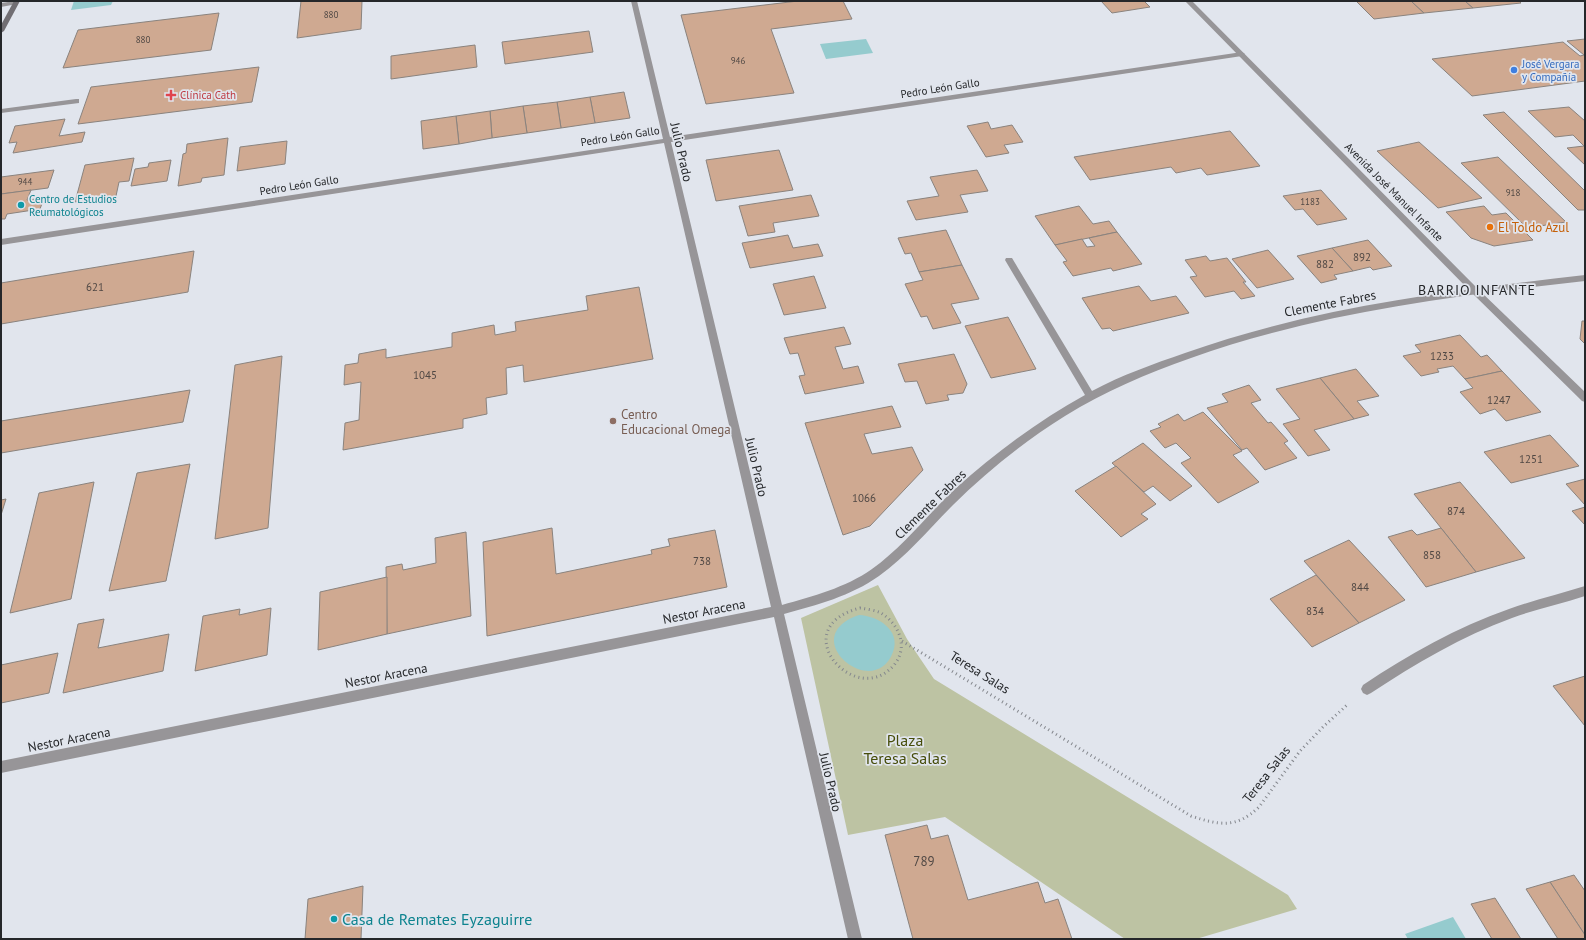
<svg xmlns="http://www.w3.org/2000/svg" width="1586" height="940" font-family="'PT Sans',sans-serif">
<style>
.green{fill:#bdc3a3}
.water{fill:#95cbce}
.building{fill:#cfa991;stroke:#8a837e}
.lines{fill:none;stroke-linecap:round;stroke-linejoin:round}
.path{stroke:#84878d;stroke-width:3;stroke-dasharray:1 3.5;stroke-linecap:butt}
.service{fill:#979598;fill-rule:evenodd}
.minor{fill:#979598;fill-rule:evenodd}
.tertiary{fill:#979598;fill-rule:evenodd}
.secondary{fill:#716e73;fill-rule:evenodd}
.shop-dot{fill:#3f7fe0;stroke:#e1e5ed;stroke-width:1.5}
.health-dot{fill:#e0444e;stroke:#e1e5ed;stroke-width:1.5}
.culture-dot{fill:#0f9aa8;stroke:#e1e5ed;stroke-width:1.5}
.food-dot{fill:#e8710a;stroke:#e1e5ed;stroke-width:1.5}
.education-dot{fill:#8d6e63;stroke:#e1e5ed;stroke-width:1.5}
.labels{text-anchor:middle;stroke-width:3.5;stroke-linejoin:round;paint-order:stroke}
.far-number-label{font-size:9px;fill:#504844}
.far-shop-label{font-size:11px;fill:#366cbe;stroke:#e1e5ed;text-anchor:start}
.far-street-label{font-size:11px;fill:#25272a;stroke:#e1e5ed}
.far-health-label{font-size:11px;fill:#be3a42;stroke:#e1e5ed;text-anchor:start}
.far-culture-label{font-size:11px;fill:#0d838f;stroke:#e1e5ed;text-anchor:start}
.number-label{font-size:11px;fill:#504844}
.street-label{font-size:13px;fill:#25272a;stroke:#e1e5ed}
.food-label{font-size:13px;fill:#c56008;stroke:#e1e5ed;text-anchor:start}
.education-label{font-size:13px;fill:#785e54;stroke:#e1e5ed;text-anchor:start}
.near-number-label{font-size:13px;fill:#504844}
.neighbourhood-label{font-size:14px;letter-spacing:1px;fill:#25272a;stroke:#e1e5ed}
.near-park-label{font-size:16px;fill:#464d0a;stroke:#e1e5ed}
.near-culture-label{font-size:16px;fill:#0d838f;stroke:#e1e5ed;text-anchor:start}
</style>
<rect width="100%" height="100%" fill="#e1e5ed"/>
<polygon class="green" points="878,585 907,639 934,679 1288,895 1297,909 1196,939 1125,939 945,817 848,835 801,618"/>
<g class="water">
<polygon points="74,1 113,1 111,5 71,10"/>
<polygon points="866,39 873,53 826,59 820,44"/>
<path d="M859,615C878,616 901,630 893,652C874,703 794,637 859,615Z"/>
<polygon points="1453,917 1466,939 1408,939 1405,934"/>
</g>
<g class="building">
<polygon points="301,1 362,1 361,29 297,38"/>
<polygon points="798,1 843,1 852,19 771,29 794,93 706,104 681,15"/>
<polygon points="1101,1 1144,1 1150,7 1112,13"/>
<polygon points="1356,1 1411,1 1424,13 1374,19"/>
<polygon points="1411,1 1465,1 1473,8 1424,13"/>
<polygon points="1465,1 1519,1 1521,3 1473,8"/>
<polygon points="219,13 211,50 63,68 78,30"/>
<polygon points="589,31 593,52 505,64 502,42"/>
<polygon points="1585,39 1585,81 1472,96 1432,59 1563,42 1580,56 1584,55 1567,41"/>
<polygon points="475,45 477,67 391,79 391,56"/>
<polygon points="259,67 252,102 78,124 91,87"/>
<polygon points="624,92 630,118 595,123 590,97"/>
<polygon points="590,97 595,123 561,128 557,102"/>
<polygon points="557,102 561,128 527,133 523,106"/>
<polygon points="523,106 527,133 492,138 490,111"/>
<polygon points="1569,107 1585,121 1585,165 1567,148 1584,146 1573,135 1555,137 1528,111"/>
<polygon points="490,111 492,138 459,144 456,116"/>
<polygon points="1504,112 1585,191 1585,210 1578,210 1483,115"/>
<polygon points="456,116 459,144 423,149 421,121"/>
<polygon points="65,119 59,136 85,132 82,142 13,153 17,142 9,143 15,126"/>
<polygon points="988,122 991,129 1012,125 1023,142 1004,145 1009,153 986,157 967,126"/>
<polygon points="1230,131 1260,166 1207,175 1201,168 1176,173 1171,167 1090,180 1074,157"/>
<polygon points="228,138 224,175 202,178 201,182 178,186 183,154 186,153 187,144"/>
<polygon points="287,141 285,164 237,171 240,147"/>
<polygon points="1419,142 1482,198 1438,208 1377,151"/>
<polygon points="779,150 793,190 716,201 706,160"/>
<polygon points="1498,157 1566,222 1527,228 1461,163"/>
<polygon points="134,158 129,181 119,182 116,196 75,202 85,165"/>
<polygon points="171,160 167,181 131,186 135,169 148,167 149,163"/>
<polygon points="54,170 48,188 1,194 1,177"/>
<polygon points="977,170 988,191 960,195 968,212 916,220 907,201 939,196 930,177"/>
<polygon points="31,190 27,200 44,198 40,209 7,214 5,219 1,219 1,194"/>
<polygon points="1321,190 1347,219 1317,225 1303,209 1295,210 1283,196"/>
<polygon points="811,195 819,216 773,223 775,232 748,236 739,206"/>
<polygon points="1079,206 1093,224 1109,221 1117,232 1055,245 1035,216"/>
<polygon points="1484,206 1492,215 1506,213 1533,240 1494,246 1471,238 1446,212"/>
<polygon points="946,230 962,265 919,272 911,253 905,254 898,238"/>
<polygon points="1117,232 1142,264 1113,271 1111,268 1073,276 1063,262 1067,261 1055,245 1082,239 1087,247 1095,246 1089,238"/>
<polygon points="788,235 793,248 818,244 823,256 750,268 742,243"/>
<polygon points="1368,240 1392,266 1373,270 1370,267 1353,271 1332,248"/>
<polygon points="1332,248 1353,271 1334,275 1337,279 1321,283 1297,256"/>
<polygon points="1268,250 1294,279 1257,288 1232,259"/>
<polygon points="194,251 188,292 1,324 1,283"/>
<polygon points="1206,256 1210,261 1227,258 1246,282 1243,282 1255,296 1241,299 1234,291 1205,297 1190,277 1197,276 1185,260"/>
<polygon points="962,265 979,299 951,304 961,323 933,329 927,316 921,317 905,284 923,280 919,272"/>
<polygon points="814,276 826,308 784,315 773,284"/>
<polygon points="1139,286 1151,301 1176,296 1189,313 1113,331 1110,328 1102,329 1082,298"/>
<polygon points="639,287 653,359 524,382 523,365 506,368 507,394 486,398 487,414 463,419 463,428 343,450 345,423 359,420 361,382 344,385 345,365 358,363 359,354 386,349 386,358 452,347 452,333 494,325 495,335 516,331 515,322 588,310 586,296"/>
<polygon points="1008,317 1036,369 991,378 965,326"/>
<polygon points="1582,321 1585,321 1585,344 1580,339"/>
<polygon points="844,327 851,344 835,347 843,369 858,366 864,383 805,394 799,376 805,375 798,353 790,354 784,338"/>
<polygon points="1460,335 1481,357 1487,355 1502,371 1465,379 1453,366 1437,369 1439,372 1421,376 1403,356 1421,352 1415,345"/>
<polygon points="954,354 967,384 963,393 947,395 949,400 926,404 917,381 905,382 898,364"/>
<polygon points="282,356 268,528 215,539 235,365"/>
<polygon points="1356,369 1379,396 1357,401 1369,415 1354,419 1320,378"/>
<polygon points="1502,371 1541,412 1506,421 1495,409 1480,414 1460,392 1473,388 1465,379"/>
<polygon points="1320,378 1354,419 1314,430 1330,450 1308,456 1283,424 1300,419 1276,389"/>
<polygon points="1249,385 1261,400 1251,403 1268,423 1271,422 1288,441 1284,443 1297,458 1265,470 1247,448 1242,450 1207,408 1228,402 1222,394"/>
<polygon points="190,390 183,422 1,453 1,421"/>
<polygon points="892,406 901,427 864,434 872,454 912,447 923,470 870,526 843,535 805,423"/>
<polygon points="1203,412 1242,451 1233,455 1259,482 1218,503 1181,463 1191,458 1176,443 1165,448 1150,431 1161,427 1158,424 1178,414 1184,421"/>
<polygon points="1550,435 1579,466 1511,483 1484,452"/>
<polygon points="1143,443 1192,486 1170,501 1153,486 1144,492 1112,463"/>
<polygon points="190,464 166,581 109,591 137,473"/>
<polygon points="1116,466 1156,504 1141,514 1148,519 1121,537 1075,491"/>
<polygon points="1585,479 1585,505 1566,484"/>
<polygon points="94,482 71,599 10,613 39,493"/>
<polygon points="1460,482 1525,558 1476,572 1414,494"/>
<polygon points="6,499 1,515 1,500"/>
<polygon points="1585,507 1585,525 1572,511"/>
<polygon points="552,528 556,574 652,554 651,550 670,546 668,539 715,530 727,587 487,636 483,542"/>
<polygon points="1441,528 1476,572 1426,587 1388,537 1412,530 1417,535"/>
<polygon points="466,532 471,616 387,634 386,567 402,564 403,570 436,563 435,538"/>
<polygon points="1349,540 1405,600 1359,623 1304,561"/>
<polygon points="1316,575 1359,623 1312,647 1270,599"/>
<polygon points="387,577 387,634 318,650 320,592"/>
<polygon points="271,608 267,655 195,671 203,616 240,609 239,615"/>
<polygon points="104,619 98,648 169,634 163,671 63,693 78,624"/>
<polygon points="58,653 49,693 1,703 1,665"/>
<polygon points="1585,676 1585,726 1553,686"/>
<polygon points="927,825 931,839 948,835 968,900 1038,882 1045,903 1058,899 1072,939 913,939 885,835"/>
<polygon points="1574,875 1585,891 1585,935 1550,882"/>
<polygon points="1550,882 1585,935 1585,939 1558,939 1526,889"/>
<polygon points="363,886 361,939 305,939 308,899"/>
<polygon points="1495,898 1521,939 1492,939 1471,904"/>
</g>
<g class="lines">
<g class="path">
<path d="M860,608C866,609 875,610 881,613C899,624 909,647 894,665C856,710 783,628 860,608Z"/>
<path d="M902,641L1191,816C1219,825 1236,829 1259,807L1300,751L1323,727L1347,705"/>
</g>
<polygon class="service" points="76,99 79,99 79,103 1,113 1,109"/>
<g class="minor">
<polygon points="15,1 18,3 17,4 1,7 1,3"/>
<path d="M631,1H637L670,137L1242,52L1245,54L1242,56L671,142L782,605C813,596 845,588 872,569C903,547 927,515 955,489C995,453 1038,421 1085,395L1005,260L1006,258H1012L1092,391C1122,375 1153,364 1185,353C1314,307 1449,291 1585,275V281C1452,296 1318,313 1191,358C1146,374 1105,391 1065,416C1025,441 987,471 953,505C929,529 907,556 879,576C851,596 817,605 784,614L862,939H848L774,617L1,773V761L771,607L664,143L1,245V239L663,139Z"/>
<path d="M1585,586V596C1561,604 1536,609 1512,618C1462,636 1415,664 1371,693L1367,695L1363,693L1361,689L1363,685C1408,655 1457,627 1509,609C1534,600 1560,594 1585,586Z"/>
</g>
<polygon class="tertiary" points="1185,1 1192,1 1479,290 1585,392 1585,402 1582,401 1473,294"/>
<polygon class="secondary" points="14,1 20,1 4,31 1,33 1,25"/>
</g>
<circle class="shop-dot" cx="1514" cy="70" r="4"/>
<path class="health-dot" d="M169 89h4v4h4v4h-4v4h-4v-4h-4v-4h4z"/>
<g class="culture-dot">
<circle cx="21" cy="205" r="4"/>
<circle cx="334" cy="919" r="4"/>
</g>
<circle class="food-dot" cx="1490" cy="227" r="4"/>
<circle class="education-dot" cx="613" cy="421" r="4"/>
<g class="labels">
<g class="far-number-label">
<text x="331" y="18">880</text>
<text x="143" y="43">880</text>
<text x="738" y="64">946</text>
<text x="25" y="185">944</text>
<text x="1513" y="196">918</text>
<text x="1310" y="205">1183</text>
</g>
<g class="far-shop-label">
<text x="1522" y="68">José Vergara<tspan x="1522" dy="13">y Compañía</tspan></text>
</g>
<g class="far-street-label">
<text transform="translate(940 88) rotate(-9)" y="4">Pedro León Gallo</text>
<text transform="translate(620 136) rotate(-9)" y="4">Pedro León Gallo</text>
<text transform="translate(299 185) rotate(-9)" y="4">Pedro León Gallo</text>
<text transform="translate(1394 192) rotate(45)" y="4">Avenida José Manuel Infante</text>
</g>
<g class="far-health-label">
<text x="180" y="99">Clínica Cath</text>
</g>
<g class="far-culture-label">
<text x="29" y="203">Centro de Estudios<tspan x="29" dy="13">Reumatológicos</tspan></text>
</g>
<g class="number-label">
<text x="1362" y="261">892</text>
<text x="1325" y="268">882</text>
<text x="95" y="291">621</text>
<text x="1442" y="360">1233</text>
<text x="425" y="379">1045</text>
<text x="1499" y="404">1247</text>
<text x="1531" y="463">1251</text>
<text x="864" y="502">1066</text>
<text x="1456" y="515">874</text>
<text x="1432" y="559">858</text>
<text x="702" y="565">738</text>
<text x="1360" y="591">844</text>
<text x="1315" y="615">834</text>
</g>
<g class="street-label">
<text transform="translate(682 152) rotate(77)" y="5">Julio Prado</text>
<text transform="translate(1330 303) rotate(-11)" y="5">Clemente Fabres</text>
<text transform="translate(757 467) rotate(77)" y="5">Julio Prado</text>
<text transform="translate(930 504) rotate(-44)" y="5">Clemente Fabres</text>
<text transform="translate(704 611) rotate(-11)" y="5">Nestor Aracena</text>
<text transform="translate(980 672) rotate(32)" y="5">Teresa Salas</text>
<text transform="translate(386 675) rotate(-11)" y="5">Nestor Aracena</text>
<text transform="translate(69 739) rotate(-11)" y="5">Nestor Aracena</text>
<text transform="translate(1266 774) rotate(-52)" y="5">Teresa Salas</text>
<text transform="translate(831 782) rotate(77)" y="5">Julio Prado</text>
</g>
<g class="food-label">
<text x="1498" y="232">El Toldo Azul</text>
</g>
<g class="education-label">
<text x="621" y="419">Centro<tspan x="621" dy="15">Educacional Omega</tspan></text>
</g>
<g class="near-number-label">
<text x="924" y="866">789</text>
</g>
<g class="neighbourhood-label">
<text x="1477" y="295">BARRIO INFANTE</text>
</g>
<g class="near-park-label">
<text x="905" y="746">Plaza<tspan x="905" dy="18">Teresa Salas</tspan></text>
</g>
<g class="near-culture-label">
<text x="342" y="925">Casa de Remates Eyzaguirre</text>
</g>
</g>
<rect width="1586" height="940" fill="none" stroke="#25272a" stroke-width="4"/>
</svg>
